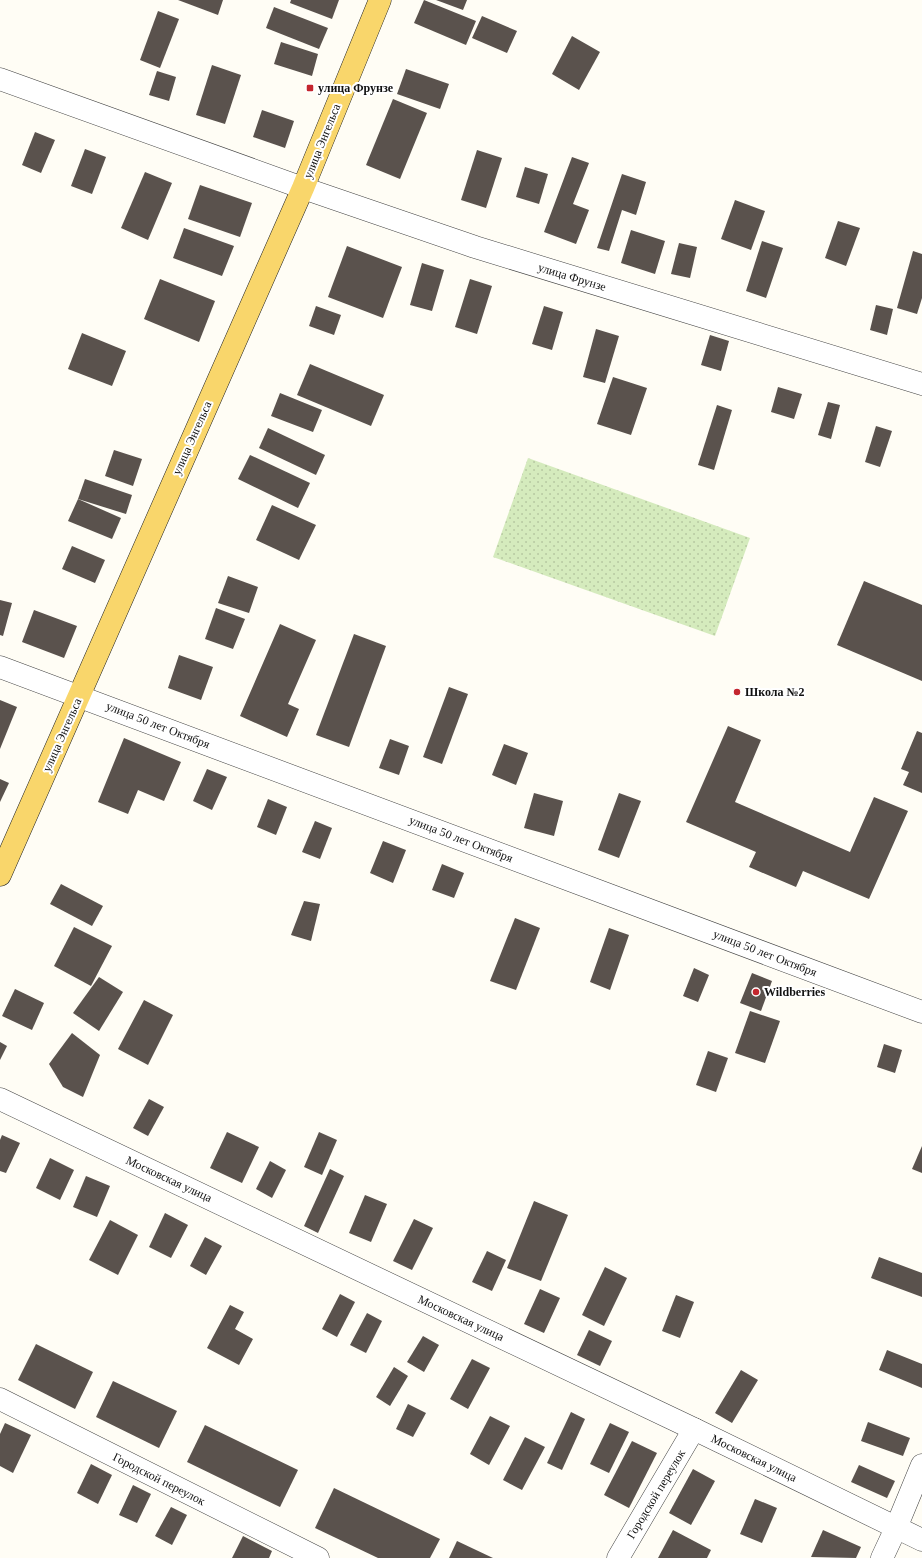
<svg xmlns="http://www.w3.org/2000/svg" width="922" height="1558" font-family="'Times New Roman',serif">
<style>
.green{fill:url(#green-dots)}
.building{fill:#5a524d}
.lines{fill:none;stroke-linecap:round;stroke-linejoin:round}
.minor-casing{stroke:#444;stroke-width:23}
.major-casing{stroke:#222;stroke-width:23}
.minor{stroke:#fff;stroke-width:22}
.major{stroke:#f9d66b;stroke-width:22}
.poi-dot{fill:#c4262e;stroke:#fff;stroke-width:1.5}
.labels{text-anchor:middle;stroke-width:4;stroke-linejoin:round;paint-order:stroke}
.poi-label{font-size:12px;font-weight:bold;fill:#111;stroke:#fff;text-anchor:start}
.street-label{font-size:12px;fill:#111;stroke:#fff}
</style>
<defs>
<pattern id="green-dots" width="8" height="8" patternUnits="userSpaceOnUse"><rect width="8" height="8" fill="#d5ebbd"/><path d="M2 2h.1M6 6h.1" fill="none" stroke="#b6c8a1" stroke-width="1.8" stroke-linecap="round"/></pattern>
</defs>
<rect width="100%" height="100%" fill="#fffdf5"/>
<polygon class="green" points="528,458 750,538 715,636 493,557"/>
<g class="building">
<polygon points="178,0 223,0 218,15"/>
<polygon points="291,0 339,0 332,19 290,3"/>
<polygon points="424,0 476,21 466,45 414,23"/>
<polygon points="436,0 467,0 463,10"/>
<polygon points="274,7 328,28 319,49 266,28"/>
<polygon points="158,11 179,19 160,68 140,60"/>
<polygon points="482,16 517,31 507,53 472,38"/>
<polygon points="572,36 600,52 579,90 552,74"/>
<polygon points="281,42 318,54 312,76 274,64"/>
<polygon points="212,65 241,75 225,124 196,115"/>
<polygon points="406,69 449,84 440,109 397,94"/>
<polygon points="157,71 176,77 169,101 149,95"/>
<polygon points="393,99 427,113 400,179 366,165"/>
<polygon points="262,110 294,121 285,148 253,137"/>
<polygon points="35,132 55,140 41,173 22,165"/>
<polygon points="85,149 106,157 92,194 71,186"/>
<polygon points="477,150 502,158 486,208 461,200"/>
<polygon points="572,157 589,163 573,204 589,210 576,244 544,232"/>
<polygon points="525,167 548,174 539,204 516,197"/>
<polygon points="145,172 172,183 148,240 121,228"/>
<polygon points="622,174 646,182 636,215 622,210 609,251 597,248"/>
<polygon points="200,185 252,203 240,237 188,219"/>
<polygon points="735,200 765,211 751,250 721,239"/>
<polygon points="838,221 860,228 846,266 825,258"/>
<polygon points="184,228 234,246 222,276 173,258"/>
<polygon points="631,230 665,241 655,274 621,263"/>
<polygon points="762,241 783,248 766,298 746,291"/>
<polygon points="679,243 697,247 690,278 671,274"/>
<polygon points="347,246 402,267 383,318 328,297"/>
<polygon points="913,251 922,254 922,298 917,314 897,308"/>
<polygon points="422,263 444,270 432,311 410,305"/>
<polygon points="160,279 215,301 199,342 144,319"/>
<polygon points="470,279 492,286 477,334 455,327"/>
<polygon points="876,305 893,309 887,335 870,330"/>
<polygon points="316,306 341,315 334,335 309,326"/>
<polygon points="544,306 563,312 552,350 532,344"/>
<polygon points="596,329 619,336 605,383 583,377"/>
<polygon points="82,333 126,351 112,386 68,369"/>
<polygon points="710,335 729,341 721,371 701,365"/>
<polygon points="310,364 384,395 371,426 297,395"/>
<polygon points="613,377 647,388 631,435 597,424"/>
<polygon points="778,387 802,394 794,419 771,412"/>
<polygon points="280,393 322,410 313,432 271,416"/>
<polygon points="828,402 840,405 831,439 818,435"/>
<polygon points="717,405 732,410 714,470 698,465"/>
<polygon points="876,426 892,431 880,467 865,462"/>
<polygon points="268,428 325,455 316,475 259,448"/>
<polygon points="114,450 142,459 133,486 105,476"/>
<polygon points="250,455 310,483 298,508 238,479"/>
<polygon points="85,479 132,495 126,514 78,499"/>
<polygon points="78,499 121,518 112,539 68,521"/>
<polygon points="272,505 316,525 299,560 256,540"/>
<polygon points="72,546 105,560 95,583 62,569"/>
<polygon points="228,576 258,587 249,613 218,603"/>
<polygon points="864,581 922,605 922,681 837,645"/>
<polygon points="0,600 12,603 3,636 0,635"/>
<polygon points="216,608 245,619 233,649 205,639"/>
<polygon points="34,610 77,626 64,658 22,642"/>
<polygon points="280,624 316,640 288,704 299,709 287,737 240,716"/>
<polygon points="354,634 386,646 349,747 316,735"/>
<polygon points="179,655 213,667 201,700 168,688"/>
<polygon points="449,687 468,694 442,764 423,757"/>
<polygon points="0,700 17,707 0,749"/>
<polygon points="728,726 761,740 735,802 850,852 874,797 908,811 869,899 803,871 796,887 749,867 756,852 686,822"/>
<polygon points="917,731 922,733 922,793 903,785 909,772 901,769"/>
<polygon points="124,738 181,762 164,801 138,790 128,814 98,802"/>
<polygon points="390,739 409,746 399,775 379,768"/>
<polygon points="504,744 528,753 516,785 492,775"/>
<polygon points="207,769 227,777 212,810 193,801"/>
<polygon points="0,779 9,783 0,802"/>
<polygon points="534,793 563,801 554,836 524,828"/>
<polygon points="619,793 641,801 619,858 598,850"/>
<polygon points="268,799 287,807 276,835 257,827"/>
<polygon points="315,821 332,828 320,859 302,852"/>
<polygon points="383,841 406,850 393,883 370,873"/>
<polygon points="442,864 464,873 454,898 432,890"/>
<polygon points="61,884 103,906 92,926 50,904"/>
<polygon points="304,901 320,904 311,941 291,935"/>
<polygon points="515,918 540,928 516,990 490,981"/>
<polygon points="74,927 112,946 91,986 54,966"/>
<polygon points="609,928 629,935 610,990 590,982"/>
<polygon points="694,968 709,975 698,1002 683,996"/>
<polygon points="752,973 772,981 761,1011 740,1003"/>
<polygon points="99,977 123,992 99,1031 73,1013"/>
<polygon points="15,989 44,1003 32,1030 2,1016"/>
<polygon points="144,1000 173,1015 148,1065 118,1049"/>
<polygon points="750,1011 780,1021 765,1063 735,1053"/>
<polygon points="72,1033 100,1055 83,1097 63,1087 49,1064"/>
<polygon points="0,1042 7,1046 0,1060"/>
<polygon points="884,1044 902,1050 895,1073 877,1067"/>
<polygon points="708,1051 728,1058 716,1092 696,1085"/>
<polygon points="149,1099 164,1107 148,1136 133,1128"/>
<polygon points="227,1132 259,1147 242,1183 210,1168"/>
<polygon points="319,1132 337,1140 322,1175 304,1167"/>
<polygon points="2,1135 20,1143 6,1173 0,1171 0,1140"/>
<polygon points="922,1146 922,1173 912,1169"/>
<polygon points="50,1158 74,1170 60,1200 36,1188"/>
<polygon points="270,1161 286,1170 272,1198 256,1189"/>
<polygon points="330,1169 344,1176 318,1233 304,1226"/>
<polygon points="86,1176 110,1186 97,1217 73,1207"/>
<polygon points="365,1195 387,1204 371,1242 349,1233"/>
<polygon points="534,1201 568,1215 541,1281 507,1268"/>
<polygon points="165,1213 188,1225 171,1258 149,1247"/>
<polygon points="414,1219 433,1228 412,1270 393,1261"/>
<polygon points="110,1220 138,1235 118,1275 89,1260"/>
<polygon points="205,1237 222,1246 206,1275 190,1266"/>
<polygon points="487,1251 506,1260 492,1291 472,1282"/>
<polygon points="879,1257 922,1273 922,1297 871,1278"/>
<polygon points="605,1267 627,1278 604,1326 582,1315"/>
<polygon points="540,1289 560,1298 544,1333 524,1324"/>
<polygon points="340,1294 355,1302 337,1337 322,1329"/>
<polygon points="676,1295 694,1302 680,1338 662,1331"/>
<polygon points="230,1305 244,1312 235,1329 253,1339 239,1365 207,1348"/>
<polygon points="367,1313 382,1321 366,1353 350,1345"/>
<polygon points="589,1330 612,1341 600,1366 577,1355"/>
<polygon points="423,1336 439,1345 424,1372 407,1362"/>
<polygon points="36,1344 93,1372 75,1409 18,1380"/>
<polygon points="887,1350 922,1364 922,1388 879,1370"/>
<polygon points="472,1359 490,1368 468,1409 450,1399"/>
<polygon points="394,1367 408,1376 390,1406 376,1397"/>
<polygon points="741,1370 758,1380 732,1423 715,1413"/>
<polygon points="113,1381 177,1411 159,1448 96,1417"/>
<polygon points="408,1404 426,1413 413,1437 396,1429"/>
<polygon points="571,1412 585,1419 562,1470 547,1463"/>
<polygon points="490,1416 510,1426 489,1465 470,1454"/>
<polygon points="868,1422 910,1438 903,1456 861,1441"/>
<polygon points="5,1423 31,1435 13,1473 0,1466 0,1434"/>
<polygon points="610,1423 629,1432 609,1473 590,1464"/>
<polygon points="205,1425 298,1470 280,1507 187,1462"/>
<polygon points="525,1437 545,1447 522,1490 503,1480"/>
<polygon points="632,1441 657,1453 629,1508 604,1495"/>
<polygon points="91,1464 112,1475 98,1504 77,1493"/>
<polygon points="859,1465 895,1481 887,1498 851,1482"/>
<polygon points="693,1469 715,1481 691,1525 669,1513"/>
<polygon points="133,1485 151,1494 137,1523 119,1515"/>
<polygon points="334,1488 440,1539 430,1558 378,1558 315,1528"/>
<polygon points="755,1499 777,1508 762,1543 740,1534"/>
<polygon points="171,1507 187,1515 172,1545 155,1536"/>
<polygon points="673,1530 711,1550 707,1558 658,1558"/>
<polygon points="823,1530 861,1547 856,1558 811,1557"/>
<polygon points="243,1536 272,1551 269,1558 232,1558"/>
<polygon points="457,1541 493,1558 449,1558"/>
</g>
<g class="lines">
<defs>
<g id="minor">
<polyline points="0,79 303,188 475,247 922,384"/>
<polyline points="0,667 922,1012"/>
<polyline points="0,1099 694,1429 922,1540"/>
<polyline points="0,1399 318,1558"/>
<polyline points="618,1558 694,1429"/>
<polyline points="882,1558 896,1528 922,1465"/>
</g>
<polyline id="major" points="0,875 303,188 380,0"/>
</defs>
<use href="#minor" class="minor-casing"/>
<use href="#major" class="major-casing"/>
<use href="#minor" class="minor"/>
<use href="#major" class="major"/>
</g>
<g class="poi-dot">
<rect x="306" y="84" width="8" height="8" rx="2"/>
<circle cx="737" cy="692" r="4"/>
<circle cx="756" cy="992" r="4"/>
</g>
<g class="labels">
<g class="poi-label">
<text x="318" y="92">улица Фрунзе</text>
<text x="745" y="696">Школа №2</text>
<text x="764" y="996">Wildberries</text>
</g>
<g class="street-label">
<text transform="translate(322 141) rotate(-68)" y="4">улица Энгельса</text>
<text transform="translate(572 277) rotate(17)" y="4">улица Фрунзе</text>
<text transform="translate(192 438) rotate(-66)" y="4">улица Энгельса</text>
<text transform="translate(158 725) rotate(21)" y="4">улица 50 лет Октября</text>
<text transform="translate(62 735) rotate(-66)" y="4">улица Энгельса</text>
<text transform="translate(461 839) rotate(21)" y="4">улица 50 лет Октября</text>
<text transform="translate(765 953) rotate(21)" y="4">улица 50 лет Октября</text>
<text transform="translate(169 1179) rotate(25)" y="4">Московская улица</text>
<text transform="translate(461 1318) rotate(25)" y="4">Московская улица</text>
<text transform="translate(754 1458) rotate(26)" y="4">Московская улица</text>
<text transform="translate(159 1479) rotate(27)" y="4">Городской переулок</text>
<text transform="translate(656 1494) rotate(-59)" y="4">Городской переулок</text>
</g>
</g>
</svg>
